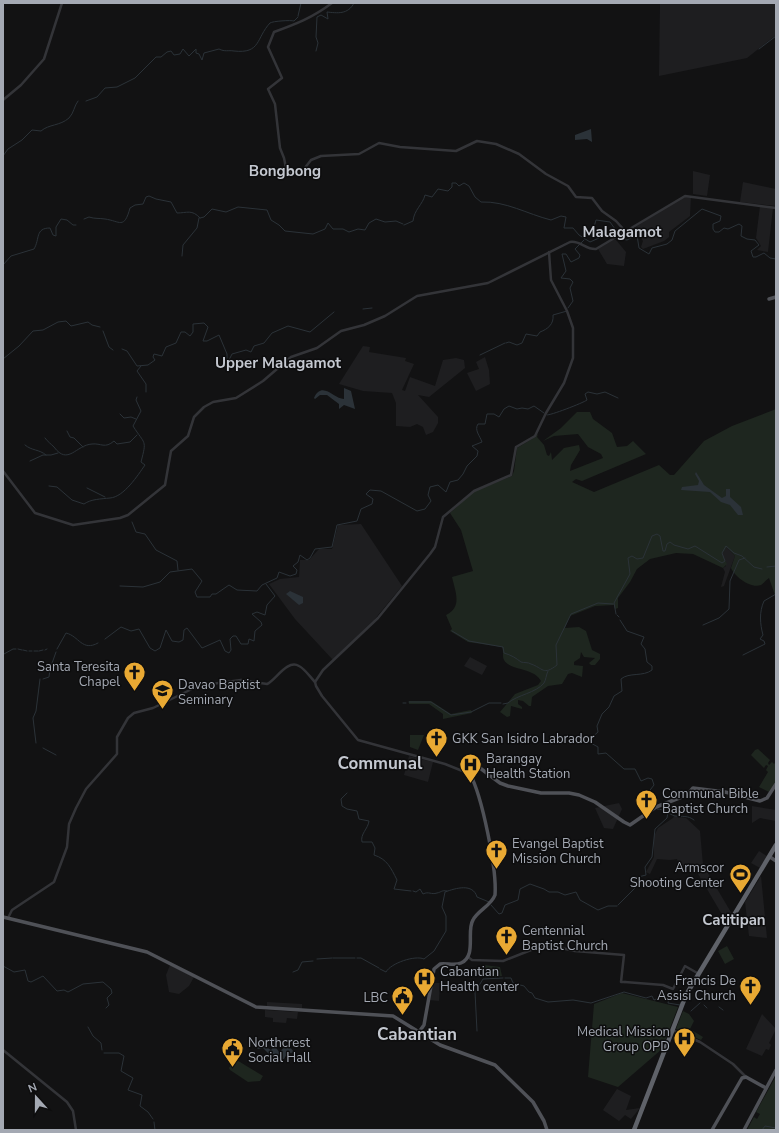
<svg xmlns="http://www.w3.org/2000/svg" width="779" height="1133" font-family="'Nunito Sans',sans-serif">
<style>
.built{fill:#1e1e20}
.green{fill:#1e261f}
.water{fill:#2b3238}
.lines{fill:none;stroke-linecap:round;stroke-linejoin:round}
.stream{stroke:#2b3238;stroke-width:1}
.minor{stroke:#333438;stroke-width:2.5}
.major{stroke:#4f5157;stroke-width:3.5}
.highway{stroke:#5f6269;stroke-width:4.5}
.labels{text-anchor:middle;stroke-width:3;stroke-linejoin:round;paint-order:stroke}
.poi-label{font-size:13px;fill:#a4a9b3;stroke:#0d0d0e;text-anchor:start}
.quarter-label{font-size:15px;font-weight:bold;fill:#c4c8d0;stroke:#0d0d0e}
.district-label{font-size:17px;font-weight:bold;fill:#c4c8d0;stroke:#0d0d0e}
</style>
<rect width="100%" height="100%" fill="#121213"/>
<g class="built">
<polygon points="660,3 776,3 776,35 747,58 659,76"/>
<polygon points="693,171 710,175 707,196 693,194"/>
<polygon points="743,182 776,189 776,206 740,202"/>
<polygon points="691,196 690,216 669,232 669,237 664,241 643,249 641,247 643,241 634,228 683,197"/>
<polygon points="760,206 773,208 768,252 757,250 761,246 756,238"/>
<polygon points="613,240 616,240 626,252 624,266 607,264 598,249"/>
<polygon points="363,346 370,347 369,352 406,358 405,361 414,364 402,390 405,391 410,377 435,386 443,360 456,358 464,360 465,368 429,397 418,395 438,417 438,423 433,432 426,435 423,427 417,424 410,427 396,426 396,403 392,393 363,391 339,384"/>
<polygon points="485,357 489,370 490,384 476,391 467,373 479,369 476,362"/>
<polygon points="361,524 402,586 374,620 333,660 295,619 269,584 280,579 299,577 300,560 309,560 319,549 332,549 338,525"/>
<polygon points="727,547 735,556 724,586 721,587 725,572 723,568 726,566 722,555 724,548"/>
<polygon points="470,657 487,666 482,675 464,666"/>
<polygon points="409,756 433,762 428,782 404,775"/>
<polygon points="619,803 622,809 613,829 604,828 595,808"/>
<polygon points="752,806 776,810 776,821 760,818 752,823"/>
<polygon points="674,816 686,818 700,831 703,865 732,914 727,923 694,867 681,868 677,859 670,860 657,859 650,874 646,872 654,857 654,836 658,828 673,818"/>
<polygon points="759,851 767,856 760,868 751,863"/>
<polygon points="761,876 767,938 749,936 745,902"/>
<polygon points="170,965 194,977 189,986 179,994 169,992 166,975"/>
<polygon points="432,983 440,983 439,1001 429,1000"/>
<polygon points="267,1002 302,1004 302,1009 267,1007"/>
<polygon points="265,1010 298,1012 297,1019 287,1018 286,1023 273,1022 273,1018 265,1017"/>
<polygon points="762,1014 776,1029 769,1043 771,1045 769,1050 766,1049 762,1056 746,1049"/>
<polygon points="617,1089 631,1096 626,1110 640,1108 631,1119 625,1115 619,1121 603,1110"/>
</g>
<g class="green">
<path d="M776,409V598L769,578C766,580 764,583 761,585C751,589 735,577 731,568L735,556L727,547L722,554L727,564L723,568L693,554L676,553L650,559L637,569L630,582L618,598V608L615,609L614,605L595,606L570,616L565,628L579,627L586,631L592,650L600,654V659L595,665H591L589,663L595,658L584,657L581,652L580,658L574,662V665L583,666L582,677L572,673L568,674L562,684L548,686L532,697L531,706H529L523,701L518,700V704L522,707V709L511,706L510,716L507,717L500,712L515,694L538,685L541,681C534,667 510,671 504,660C502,657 504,652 502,647L468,642L450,631L452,629L446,615C463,607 455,591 452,577L473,571L461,530L450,513L473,492L512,476L514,471L517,448L532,439L538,434L537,437L544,445L547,455L549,456L551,452L552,460L564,448L579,445L580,450L571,465L570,471L603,458L601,454L588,447L578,434L554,436L543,441L561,428L577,412H590L593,419L612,433L617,447L627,446L633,441L646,454L582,481L576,479L572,482L594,492L659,465L670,475H674L704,441L732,426Z"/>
<polygon points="409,701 431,701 451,714 471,710 472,713 443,719 443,714 429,704 409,704"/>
<polygon points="410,735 424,735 418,750 410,747"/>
<polygon points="758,749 770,760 768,763 769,765 772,762 774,764 776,762 776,781 769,792 759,787 768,772 766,770 768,766 766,765 764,768 751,755 755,750"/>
<polygon points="727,946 734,959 725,964 718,951"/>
<polygon points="484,965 500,967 502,976 490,977 490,969 483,968"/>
<polygon points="622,993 678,1007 662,1049 618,1087 588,1077 594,1004"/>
<polygon points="683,1011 689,1014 694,1021 690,1029 703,1037 701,1040 676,1029"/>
<polygon points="235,1059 263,1076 260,1081 248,1082 230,1070 229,1068"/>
<polygon points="776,1076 776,1130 747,1130 754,1117 757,1119 760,1114 756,1112"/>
</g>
<g class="water">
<polygon points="591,129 592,142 587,139 575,140 575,135"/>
<path d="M344,388L351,391L355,409L344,405L339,409V404L327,395H320L315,399L314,398C322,380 334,399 344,399Z"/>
<polygon points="696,472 704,485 722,498 726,496 726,489 730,489 730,497 741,507 743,515 738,515 730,505 721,502 710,492 681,490 682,487 698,485 699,481 695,474"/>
<polygon points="290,591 303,597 303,603 299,605 286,594"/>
<polygon points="252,1040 258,1047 264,1046 271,1050 275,1046 279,1052 285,1047 289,1046 294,1052 291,1053 288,1052 284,1059 281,1059 276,1054 270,1055 263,1048 258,1049 248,1041 251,1042"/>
</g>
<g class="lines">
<g class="stream">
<polyline points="298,16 301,3"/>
<polyline points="759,49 776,36"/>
<path d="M316,51L318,43L316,37L317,17L321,15L328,19L327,12C337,13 348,15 354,3"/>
<path d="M86,101L97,97L105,88L117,87L135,78L156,57H161L167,52L171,51L174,55L180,54L183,49L189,56L196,49V53L199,54L202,60L204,53L219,49C225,52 228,50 234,51C261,54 256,38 270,23C273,21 291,20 294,21L298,17"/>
<path d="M3,156L8,149L22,140L32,130L41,131C49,124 60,126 69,118C74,113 74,106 78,101"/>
<polyline points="200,218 204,217 212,209 226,212 238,207 267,210 271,220 279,225 285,231 313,234 325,229 328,223 333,229 343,229 349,232 358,229 365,230 369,223 376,219 385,222 396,221 403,224"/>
<path d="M84,219L89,217C95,219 99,218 105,219C120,221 124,230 130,208L135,205L143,204L146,197L149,196L156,199L171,202L177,213C187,213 192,209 200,218"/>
<path d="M404,225L413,221C414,210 423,204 425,195L432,197L438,189L448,191L452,187V183H456L459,186L464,183L469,186L475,197L481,202C506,201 527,214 551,220L561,216L566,217L564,228H573L579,235L590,242L599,238L594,227L596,220L610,222L622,239L627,240L637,235L639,248L649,254L652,248L667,244L672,240L675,231L702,209L721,216L720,221L713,224V229L715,232H719L724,228L728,229L739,224L742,226L741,236L747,239L755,240L759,245L751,251L753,257H756L764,253L770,258L776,259"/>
<polyline points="182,256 183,245 197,228 199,218"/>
<path d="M3,265L11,256L34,249C40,239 35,228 50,228L53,235L56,236V227L61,219L67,220L73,225H76"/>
<polyline points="568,308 573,301 570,288 573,282 570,279 561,278 566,271 562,254 566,254 571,262 579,258 580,255 575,249 584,240"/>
<polyline points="363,309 372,308"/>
<polyline points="103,331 109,347 113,350"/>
<path d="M506,343L509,342L517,345L522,343L526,334L537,336L540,332C548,329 554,324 553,315L567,311"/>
<polyline points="122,349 127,351 137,366 148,365 155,360 153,357 154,354 162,356 166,347 176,343 181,332 185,332 190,336 193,332 193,324 204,323 208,327 203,341 207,341 219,335 227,354 227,359 229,360 232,354 246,350 251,352 254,346 264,343 272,333 288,326 310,332 334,312"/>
<polyline points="480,355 505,343"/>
<polyline points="3,359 19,346 33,331 43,330 58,322 66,321 71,326 88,322 92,325 100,327"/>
<polyline points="141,366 137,371 146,384 146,392"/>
<polyline points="120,414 124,418 131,417 136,419"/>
<path d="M547,415C549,416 583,403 587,400L585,394L588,392L597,394L605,392L618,398"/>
<polyline points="67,431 70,437 74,438 83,447"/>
<path d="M45,438C48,442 51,444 54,447C68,466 76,445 92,444C101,443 105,449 114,441L117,444L130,442L137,435"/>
<path d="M25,445C32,451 39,449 46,455"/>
<polyline points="30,461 43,455 51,455 58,453"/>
<path d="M49,486L57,487L72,500L84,504C91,499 101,499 110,498C124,497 138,475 145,465L141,462C147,439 145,445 133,426L141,411L136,400L137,397"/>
<polyline points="87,488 105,497"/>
<polyline points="132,522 136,532 145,534 156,550 177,561 178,570"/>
<polyline points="767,567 776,566"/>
<path d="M120,586L143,587L160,582L170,572L192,569L202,581L195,592L197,597H210L212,594H216L229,585L237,590L257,591L262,585L277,578L279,572L290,576L296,574L297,570L293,566L298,562L300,555L307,560L310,558L315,549L332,547L337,525L357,521L361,509L372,504L373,499L366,494L370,490L381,491L417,511L425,509L431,501L428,495L430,487L438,485L446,492L450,482L458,480L463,474L467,466L477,456L478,451L472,446L482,442C480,436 474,430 478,424H485L487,414H494L499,417L504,409L509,406L517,409L522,408L528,409L534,406L544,413"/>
<polyline points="616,614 614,603 630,574 628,558 632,556 637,559 643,558 652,536 657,534 660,536 663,551 665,551 667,544 670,542 674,545 688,549 695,546 722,563 725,561 722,553 726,546 734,553 742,556 754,567 762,569"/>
<polyline points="617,615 619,617"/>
<path d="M620,620L627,631L644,637L641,644L645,649L647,662L652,666V670C643,677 629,672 621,679L622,691L614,696L609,707L602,714L597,726L598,732L589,740V742L598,747V754L606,753L624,769H635L641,781L648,778L652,779L654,785L647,794L646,798L652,802V807"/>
<polyline points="703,625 719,618 729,609 730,581 739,560 745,558"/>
<path d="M452,631L469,641L503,647L504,653C511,655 516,658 521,662C524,663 528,662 531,664C543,668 543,676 557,665L556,645L571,614L598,603L613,604"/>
<polyline points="105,639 121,627 131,631 139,629 150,648 155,651 160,648 166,630 172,641 179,642 183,640 184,630 187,628 202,648 220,640 225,651 229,653 231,650 230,639 233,636 236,636 241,644 248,644 249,639 254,641 255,631 262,625 261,622 252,614 257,612 265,615 267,605 275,596 266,584"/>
<polyline points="18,649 22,650"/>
<path d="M57,649L66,633C79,636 82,652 98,643"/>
<polyline points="23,650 27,651"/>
<polyline points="45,650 47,649"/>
<polyline points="29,651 32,651"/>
<polyline points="34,651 38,651"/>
<polyline points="39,651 43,650"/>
<polyline points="4,654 13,649 16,649"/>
<path d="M743,655L765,644L764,641L760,639L763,635C760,624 759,612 764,601L776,594"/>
<polyline points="43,679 49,677 50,669 56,652"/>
<polyline points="409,702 431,702 451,715 471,712 489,703 501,703"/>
<polyline points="403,703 406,703"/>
<path d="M503,704L508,703C517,695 536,693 544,683C546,680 546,675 548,671"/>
<polyline points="36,743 33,718 36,711 40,679"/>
<polyline points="43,748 56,755"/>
<path d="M347,793L341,799L342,806L347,809L357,811L359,819L369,821C368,829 360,834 362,842H372L375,848L374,855C387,859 391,868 397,880L394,889L411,891"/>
<path d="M657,809C665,809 668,814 675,816C682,817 688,815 694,820"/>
<path d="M413,891L416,892L420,889L423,894C429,891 431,895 437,893C442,892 441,890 447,891"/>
<polyline points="491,905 499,914 502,913 505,905 518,900 520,889 530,884 544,889 549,892 558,892 565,895 576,892 580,900 598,910 608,906 617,906"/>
<polyline points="618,905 635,888 634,878 646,875 645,867 652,857 655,829 667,818 668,812"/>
<polyline points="333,958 355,958"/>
<polyline points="357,958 361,958 379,968"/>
<polyline points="317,959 332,958"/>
<polyline points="3,966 14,972 25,970 28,981 31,982 43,976 57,991 64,990 68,992 83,984 103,982 111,989 112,993 107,998 109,1005 106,1008"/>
<path d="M380,969L386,972C391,963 415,955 424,959L434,951L446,931V916L442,907L445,892C456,888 473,883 477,897L489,902"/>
<polyline points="293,972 298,970 302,962 313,961"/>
<polyline points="505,978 511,978 513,983 524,986 529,992 532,993 535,998 548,1002 573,1000 591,1003 624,992 646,998 652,996 654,1000 666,995 669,998 668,1003 680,1005"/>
<polyline points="704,1005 707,1008"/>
<polyline points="719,1007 723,1010"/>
<polyline points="691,1011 700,1003"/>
<polyline points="88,1027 93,1036 101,1043 102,1050"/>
<polyline points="477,1031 475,992 483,979 503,978"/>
<polyline points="104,1053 119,1053 124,1056 121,1071 133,1078 128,1090 142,1095 140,1106 148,1112 153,1119"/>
<polyline points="154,1122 155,1130"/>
<polyline points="762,1130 765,1126 776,1128"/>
</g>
<g class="minor">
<path d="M332,3C312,18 296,24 274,32L268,47L282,78L268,89L275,104L280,148L284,158L287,173L304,169L311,160L321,156L359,154L379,143L400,147L456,151L477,141L496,144L519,154L546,174L568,186L576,197L592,198L602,211L616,221L625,231"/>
<polyline points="3,100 21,85 44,59 62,3"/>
<path d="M3,471L35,513L73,525L120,518L128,515L165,485L171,451L188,436L194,417L204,407L213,402L236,398L263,381L291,357L317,348L341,331L364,325L385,316L417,296L488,283L570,242C580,240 586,250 596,249L685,196L776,208"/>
<polyline points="470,774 445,764 358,740 322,696 316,686 315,682 323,670 378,618 430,554 435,547 443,517 474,491 511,475 516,447 535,436 546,413 564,383 573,358 573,328 567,311 551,280 549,252"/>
<path d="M8,918L12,910L54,882L67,847L69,824L76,808L86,789L117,754V737L128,718L134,713L153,708L194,688L204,685L241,680L267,684C276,680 287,659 299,666C305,669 310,677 315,682"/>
<polyline points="468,957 472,960 503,961 531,950 547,945 575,951 624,955 621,982 625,982"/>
<polyline points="625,982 663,985 673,989 685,966 699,974"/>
<polyline points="672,1030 700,1042 733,1064 746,1077"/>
<polyline points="3,1050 67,1102 73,1111 76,1130"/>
</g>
<g class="major">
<polyline points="769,299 776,297"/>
<polyline points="770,857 776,861"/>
<polyline points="3,917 147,952 256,1007 393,1016 440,1045 495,1065 533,1102 544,1121 547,1130"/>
<path d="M419,1032L424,1025L434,969L440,964C447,963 455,966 461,963C477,956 466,931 473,920C478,910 491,906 495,895C497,869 482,796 470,774L480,768L500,783L508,786L541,793H569L579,795L595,802L624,822L630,825L656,807L687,795L693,788L725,792L760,801L767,798L776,784"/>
<polyline points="712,1130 742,1078 746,1077 766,1088"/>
<polyline points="744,1130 776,1070"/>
</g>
<polyline class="highway" points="634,1130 686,995 776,845"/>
</g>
<defs>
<symbol id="church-pin" viewBox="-11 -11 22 30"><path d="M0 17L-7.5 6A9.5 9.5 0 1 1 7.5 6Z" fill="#e9a933" stroke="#0d0d0e"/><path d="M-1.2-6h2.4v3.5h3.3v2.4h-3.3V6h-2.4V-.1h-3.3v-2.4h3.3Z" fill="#111"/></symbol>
<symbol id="university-pin" viewBox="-11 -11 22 30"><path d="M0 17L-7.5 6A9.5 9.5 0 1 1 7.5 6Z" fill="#e9a933" stroke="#0d0d0e"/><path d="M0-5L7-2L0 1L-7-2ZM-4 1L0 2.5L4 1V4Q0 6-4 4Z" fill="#111"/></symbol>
<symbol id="hospital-pin" viewBox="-11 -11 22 30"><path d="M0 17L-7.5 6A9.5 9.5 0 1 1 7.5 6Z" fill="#e9a933" stroke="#0d0d0e"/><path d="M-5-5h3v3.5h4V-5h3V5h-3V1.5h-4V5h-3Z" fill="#111"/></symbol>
<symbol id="stadium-pin" viewBox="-11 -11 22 30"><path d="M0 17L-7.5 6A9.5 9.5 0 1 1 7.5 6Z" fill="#e9a933" stroke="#0d0d0e"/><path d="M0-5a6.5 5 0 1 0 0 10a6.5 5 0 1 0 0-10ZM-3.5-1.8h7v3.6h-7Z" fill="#111"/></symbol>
<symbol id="civic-pin" viewBox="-11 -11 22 30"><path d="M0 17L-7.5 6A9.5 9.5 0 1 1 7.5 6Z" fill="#e9a933" stroke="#0d0d0e"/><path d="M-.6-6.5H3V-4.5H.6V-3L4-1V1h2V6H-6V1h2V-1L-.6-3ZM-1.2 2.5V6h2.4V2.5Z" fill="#111"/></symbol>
</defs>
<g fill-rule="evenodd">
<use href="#church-pin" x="122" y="660" width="25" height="34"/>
<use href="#university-pin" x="150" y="678" width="25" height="34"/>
<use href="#church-pin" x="424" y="726" width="25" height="34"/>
<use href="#hospital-pin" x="458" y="752" width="25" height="34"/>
<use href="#church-pin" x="634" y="788" width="25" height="34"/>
<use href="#church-pin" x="484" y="838" width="25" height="34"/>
<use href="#stadium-pin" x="728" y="862" width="25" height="34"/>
<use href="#church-pin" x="494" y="924" width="25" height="34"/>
<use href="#hospital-pin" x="412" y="966" width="25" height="34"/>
<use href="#church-pin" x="738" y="974" width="25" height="34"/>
<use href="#civic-pin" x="390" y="984" width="25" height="34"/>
<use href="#hospital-pin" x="672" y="1026" width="25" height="34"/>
<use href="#civic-pin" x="220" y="1036" width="25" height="34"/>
</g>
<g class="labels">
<g class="poi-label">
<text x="120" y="671" text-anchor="end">Santa Teresita<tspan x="120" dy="15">Chapel</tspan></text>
<text x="178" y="689">Davao Baptist<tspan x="178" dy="15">Seminary</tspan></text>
<text x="452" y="743">GKK San Isidro Labrador</text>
<text x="486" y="763">Barangay<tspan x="486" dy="15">Health Station</tspan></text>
<text x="662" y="798">Communal Bible<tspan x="662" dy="15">Baptist Church</tspan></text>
<text x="512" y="848">Evangel Baptist<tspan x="512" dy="15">Mission Church</tspan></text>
<text x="724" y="872" text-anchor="end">Armscor<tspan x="724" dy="15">Shooting Center</tspan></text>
<text x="522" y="935">Centennial<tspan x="522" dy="15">Baptist Church</tspan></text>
<text x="440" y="976">Cabantian<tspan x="440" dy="15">Health center</tspan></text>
<text x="736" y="985" text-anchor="end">Francis De<tspan x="736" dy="15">Assisi Church</tspan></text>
<text x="388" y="1002" text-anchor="end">LBC</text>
<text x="670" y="1036" text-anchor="end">Medical Mission<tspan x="670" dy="15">Group OPD</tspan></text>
<text x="248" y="1047">Northcrest<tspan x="248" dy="15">Social Hall</tspan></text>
</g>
<g class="quarter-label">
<text x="285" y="176">Bongbong</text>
<text x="622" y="237">Malagamot</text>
<text x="278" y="368">Upper Malagamot</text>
<text x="734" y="925">Catitipan</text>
</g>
<g class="district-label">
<text x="380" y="769">Communal</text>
<text x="417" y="1040">Cabantian</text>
</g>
</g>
<rect width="779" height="1133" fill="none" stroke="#a4a9b3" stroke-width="8"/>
<g transform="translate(36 1097) rotate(339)" stroke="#0d0d0e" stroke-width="3" paint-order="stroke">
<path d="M0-3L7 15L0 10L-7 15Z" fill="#a4a9b3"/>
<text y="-6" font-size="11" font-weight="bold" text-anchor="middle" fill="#a4a9b3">N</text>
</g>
</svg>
